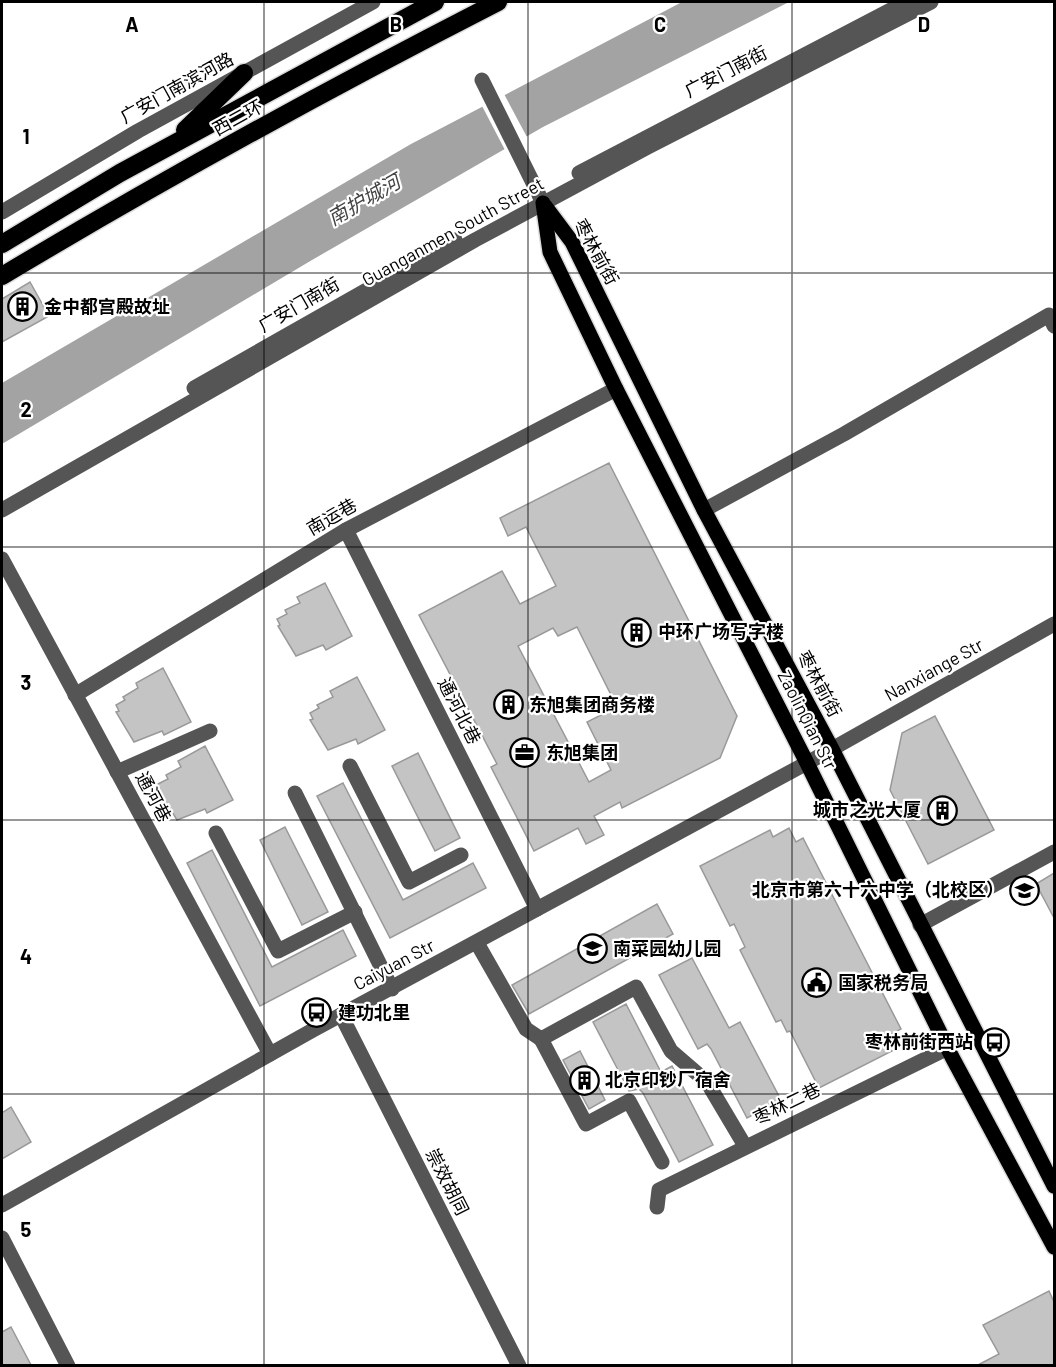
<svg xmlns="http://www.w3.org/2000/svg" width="1056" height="1367" font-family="Barlow,'Noto Sans SC',sans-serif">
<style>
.water{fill:#a3a3a3}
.pier{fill:#fff}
.building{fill:#c4c4c4;stroke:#999;stroke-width:1.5;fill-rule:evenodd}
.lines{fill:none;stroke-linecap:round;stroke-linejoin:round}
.major-casing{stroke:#dbdbdb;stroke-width:18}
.highway-casing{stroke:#dbdbdb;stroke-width:21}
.minor{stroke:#555;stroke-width:15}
.major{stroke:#000;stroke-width:15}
.highway{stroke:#000;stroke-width:18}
.grid{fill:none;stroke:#000;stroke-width:1.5;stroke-opacity:0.55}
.labels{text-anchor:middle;stroke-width:4.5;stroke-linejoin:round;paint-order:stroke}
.street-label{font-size:18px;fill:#000;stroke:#fff}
.poi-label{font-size:18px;font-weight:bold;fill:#000;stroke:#fff;text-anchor:start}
.water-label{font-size:20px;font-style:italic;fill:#444;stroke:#fff}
.grid-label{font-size:20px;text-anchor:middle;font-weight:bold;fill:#000;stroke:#fff;stroke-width:4.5;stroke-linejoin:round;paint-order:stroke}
</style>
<rect width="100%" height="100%" fill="#fff"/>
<polygon class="water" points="682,2 789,2 543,127 312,260 2,444 2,383 411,144"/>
<polygon class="pier" points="503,92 528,139 506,152 481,104"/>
<g class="building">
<polygon points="30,282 49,316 2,342 2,299"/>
<path d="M609,463L737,716L720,758L622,808L620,802L594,816L604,835L586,844L578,828L534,851L491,767L497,764L419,615L502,571L520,604L556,586L526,527L508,536L500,518ZM577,627L617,707L587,722L611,770L589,782L518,646L553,628L558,636Z"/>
<polygon points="325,583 352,636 326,650 323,645 296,656 278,626 280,625 277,619 287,614 285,610 300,603 297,597"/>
<polygon points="163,668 191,722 164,735 162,731 134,742 116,712 119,711 116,705 125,700 123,697 138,688 136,683"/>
<polygon points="357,677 385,730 358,744 356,739 328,750 310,720 313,719 310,713 319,708 317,705 333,697 330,691"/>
<polygon points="935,716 994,830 928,864 890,790 902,733"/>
<polygon points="205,746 233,800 207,813 205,809 177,820 162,796 158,784 168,779 166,775 181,767 178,761"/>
<polygon points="418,753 460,838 435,851 392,766"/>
<polygon points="343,783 403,900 473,863 486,888 390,938 317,796"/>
<polygon points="285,827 328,912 302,925 260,840"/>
<polygon points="789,828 796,842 803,838 901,1029 885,1037 892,1051 819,1088 790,1031 787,1032 781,1020 776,1022 740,950 745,947 734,924 730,926 700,866 770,830 773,837"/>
<polygon points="212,850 272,967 343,930 356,956 260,1006 187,863"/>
<polygon points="1054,873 1054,918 1036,884"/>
<polygon points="657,904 673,934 529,1014 512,985"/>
<polygon points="692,958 729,1028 740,1022 781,1100 747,1118 711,1049 707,1044 698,1049 659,975"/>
<polygon points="626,1004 661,1072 672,1066 713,1145 679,1162 643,1093 639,1089 629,1091 593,1022"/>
<polygon points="580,1051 605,1100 589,1109 563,1060"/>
<polygon points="11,1107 31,1142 2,1159 2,1113"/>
<polygon points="1049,1291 1054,1302 1054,1365 978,1365 999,1354 983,1325"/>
<polygon points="11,1327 31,1365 2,1365 2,1332"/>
</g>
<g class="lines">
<defs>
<g id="major">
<polyline points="543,203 550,252 616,389 807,763 952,1057 1054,1247"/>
<polyline points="545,206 572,242 704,510 832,749 1054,1186"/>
</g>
<g id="highway">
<polyline points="185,130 244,73"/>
<polyline points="2,244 120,173 435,2"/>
<path d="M2,276C164,179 330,88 498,2"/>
</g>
</defs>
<use href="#major" class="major-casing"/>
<use href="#highway" class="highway-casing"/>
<g class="minor">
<polyline points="482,80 543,203"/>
<polyline points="579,173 906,2"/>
<polyline points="2,212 138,131 373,2"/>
<polyline points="194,388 455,240"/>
<polyline points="2,510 475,240 648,147 931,2"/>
<polyline points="704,510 844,434 1049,315 1054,326"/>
<polyline points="346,530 537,909"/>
<polyline points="2,559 270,1054"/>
<polyline points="75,695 346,530 616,389"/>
<polyline points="350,766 409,882 461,855"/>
<polyline points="117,772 210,731"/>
<polyline points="295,793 392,989"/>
<polyline points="216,833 278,951 355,912"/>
<polyline points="920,925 1054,852"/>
<polyline points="477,943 526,1029 541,1039"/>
<polyline points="341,1015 519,1366"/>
<polyline points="662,1162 629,1101 586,1124 541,1039 636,987 671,1051 707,1082 745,1146"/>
<polyline points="2,1205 313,1030 807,763 1054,624"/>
<polyline points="657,1207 659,1190 948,1048"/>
<polyline points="2,1238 68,1366"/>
</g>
<use href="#major" class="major"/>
<use href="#highway" class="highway"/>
</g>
<path class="grid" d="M264,2V1366M528,2V1366M792,2V1366M2,273H1054M2,547H1054M2,820H1054M2,1094H1054"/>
<defs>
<symbol id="building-ring" viewBox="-11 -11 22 22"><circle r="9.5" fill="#fff" stroke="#000" stroke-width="1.5"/><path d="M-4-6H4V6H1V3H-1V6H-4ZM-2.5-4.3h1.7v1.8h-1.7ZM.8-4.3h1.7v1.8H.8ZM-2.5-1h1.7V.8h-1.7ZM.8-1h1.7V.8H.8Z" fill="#000"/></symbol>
<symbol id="office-ring" viewBox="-11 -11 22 22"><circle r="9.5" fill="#fff" stroke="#000" stroke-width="1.5"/><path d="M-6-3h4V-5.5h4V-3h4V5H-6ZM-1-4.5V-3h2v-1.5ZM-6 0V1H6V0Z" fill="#000"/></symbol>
<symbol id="school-ring" viewBox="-11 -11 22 22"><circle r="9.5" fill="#fff" stroke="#000" stroke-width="1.5"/><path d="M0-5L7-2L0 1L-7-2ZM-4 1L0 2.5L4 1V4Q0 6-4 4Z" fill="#000"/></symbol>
<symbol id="civic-ring" viewBox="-11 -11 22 22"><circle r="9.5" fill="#fff" stroke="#000" stroke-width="1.5"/><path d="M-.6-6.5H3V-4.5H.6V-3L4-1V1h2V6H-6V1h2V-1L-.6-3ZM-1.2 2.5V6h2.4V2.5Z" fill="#000"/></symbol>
<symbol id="bus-ring" viewBox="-11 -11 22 22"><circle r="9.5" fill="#fff" stroke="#000" stroke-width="1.5"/><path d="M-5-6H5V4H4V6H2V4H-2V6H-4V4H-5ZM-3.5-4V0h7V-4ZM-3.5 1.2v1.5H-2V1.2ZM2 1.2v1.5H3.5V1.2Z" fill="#000"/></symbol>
</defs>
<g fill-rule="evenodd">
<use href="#building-ring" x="6" y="290" width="33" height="33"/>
<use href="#building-ring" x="620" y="616" width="33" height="33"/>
<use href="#building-ring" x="492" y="688" width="33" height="33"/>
<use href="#office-ring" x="508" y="736" width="33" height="33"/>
<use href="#building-ring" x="926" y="794" width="33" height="33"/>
<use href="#school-ring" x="1008" y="874" width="33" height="33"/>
<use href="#school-ring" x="576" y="932" width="33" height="33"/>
<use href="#civic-ring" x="800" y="966" width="33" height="33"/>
<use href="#bus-ring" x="300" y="996" width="33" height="33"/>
<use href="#bus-ring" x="978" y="1026" width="33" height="33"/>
<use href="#building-ring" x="568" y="1064" width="33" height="33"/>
</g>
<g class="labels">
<g class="street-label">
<text transform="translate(726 72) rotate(-27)" y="6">广安门南街</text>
<text transform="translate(177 88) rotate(-29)" y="6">广安门南滨河路</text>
<text transform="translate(238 118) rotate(-29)" y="6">西二环</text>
<text transform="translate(453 232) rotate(-29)" y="6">Guanganmen South Street</text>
<text transform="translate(596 252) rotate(61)" y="6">枣林前街</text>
<text transform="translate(299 305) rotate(-30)" y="6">广安门南街</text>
<text transform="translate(332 517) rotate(-30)" y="6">南运巷</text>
<text transform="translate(934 670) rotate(-29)" y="6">Nanxiange Str</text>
<text transform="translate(819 684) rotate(62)" y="6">枣林前街</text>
<text transform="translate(459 711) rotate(63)" y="6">通河北巷</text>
<text transform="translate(807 720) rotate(63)" y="6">ZaolinQian Str</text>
<text transform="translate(153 797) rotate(62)" y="6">通河巷</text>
<text transform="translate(394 965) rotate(-28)" y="6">Caiyuan Str</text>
<text transform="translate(787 1104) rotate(-26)" y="6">枣林二巷</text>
<text transform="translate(447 1182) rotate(63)" y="6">崇效胡同</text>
</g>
<g class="poi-label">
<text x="44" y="313">金中都宫殿故址</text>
<text x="658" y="638">中环广场写字楼</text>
<text x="529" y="711">东旭集团商务楼</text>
<text x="546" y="759">东旭集团</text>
<text x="921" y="816" text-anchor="end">城市之光大厦</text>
<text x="1004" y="896" text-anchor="end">北京市第六十六中学（北校区）</text>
<text x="613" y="955">南菜园幼儿园</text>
<text x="838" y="989">国家税务局</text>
<text x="338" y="1019">建功北里</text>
<text x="973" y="1048" text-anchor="end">枣林前街西站</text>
<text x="605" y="1086">北京印钞厂宿舍</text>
</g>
<g class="water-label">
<text transform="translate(364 200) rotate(-30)" y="7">南护城河</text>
</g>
</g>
<g class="grid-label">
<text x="132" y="32">A</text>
<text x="396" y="32">B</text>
<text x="660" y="32">C</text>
<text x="924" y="32">D</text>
<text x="26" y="144">1</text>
<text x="26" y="417">2</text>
<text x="26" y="690">3</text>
<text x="26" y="964">4</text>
<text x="26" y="1237">5</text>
</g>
<rect width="1056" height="1367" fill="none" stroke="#000000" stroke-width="6"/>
</svg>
